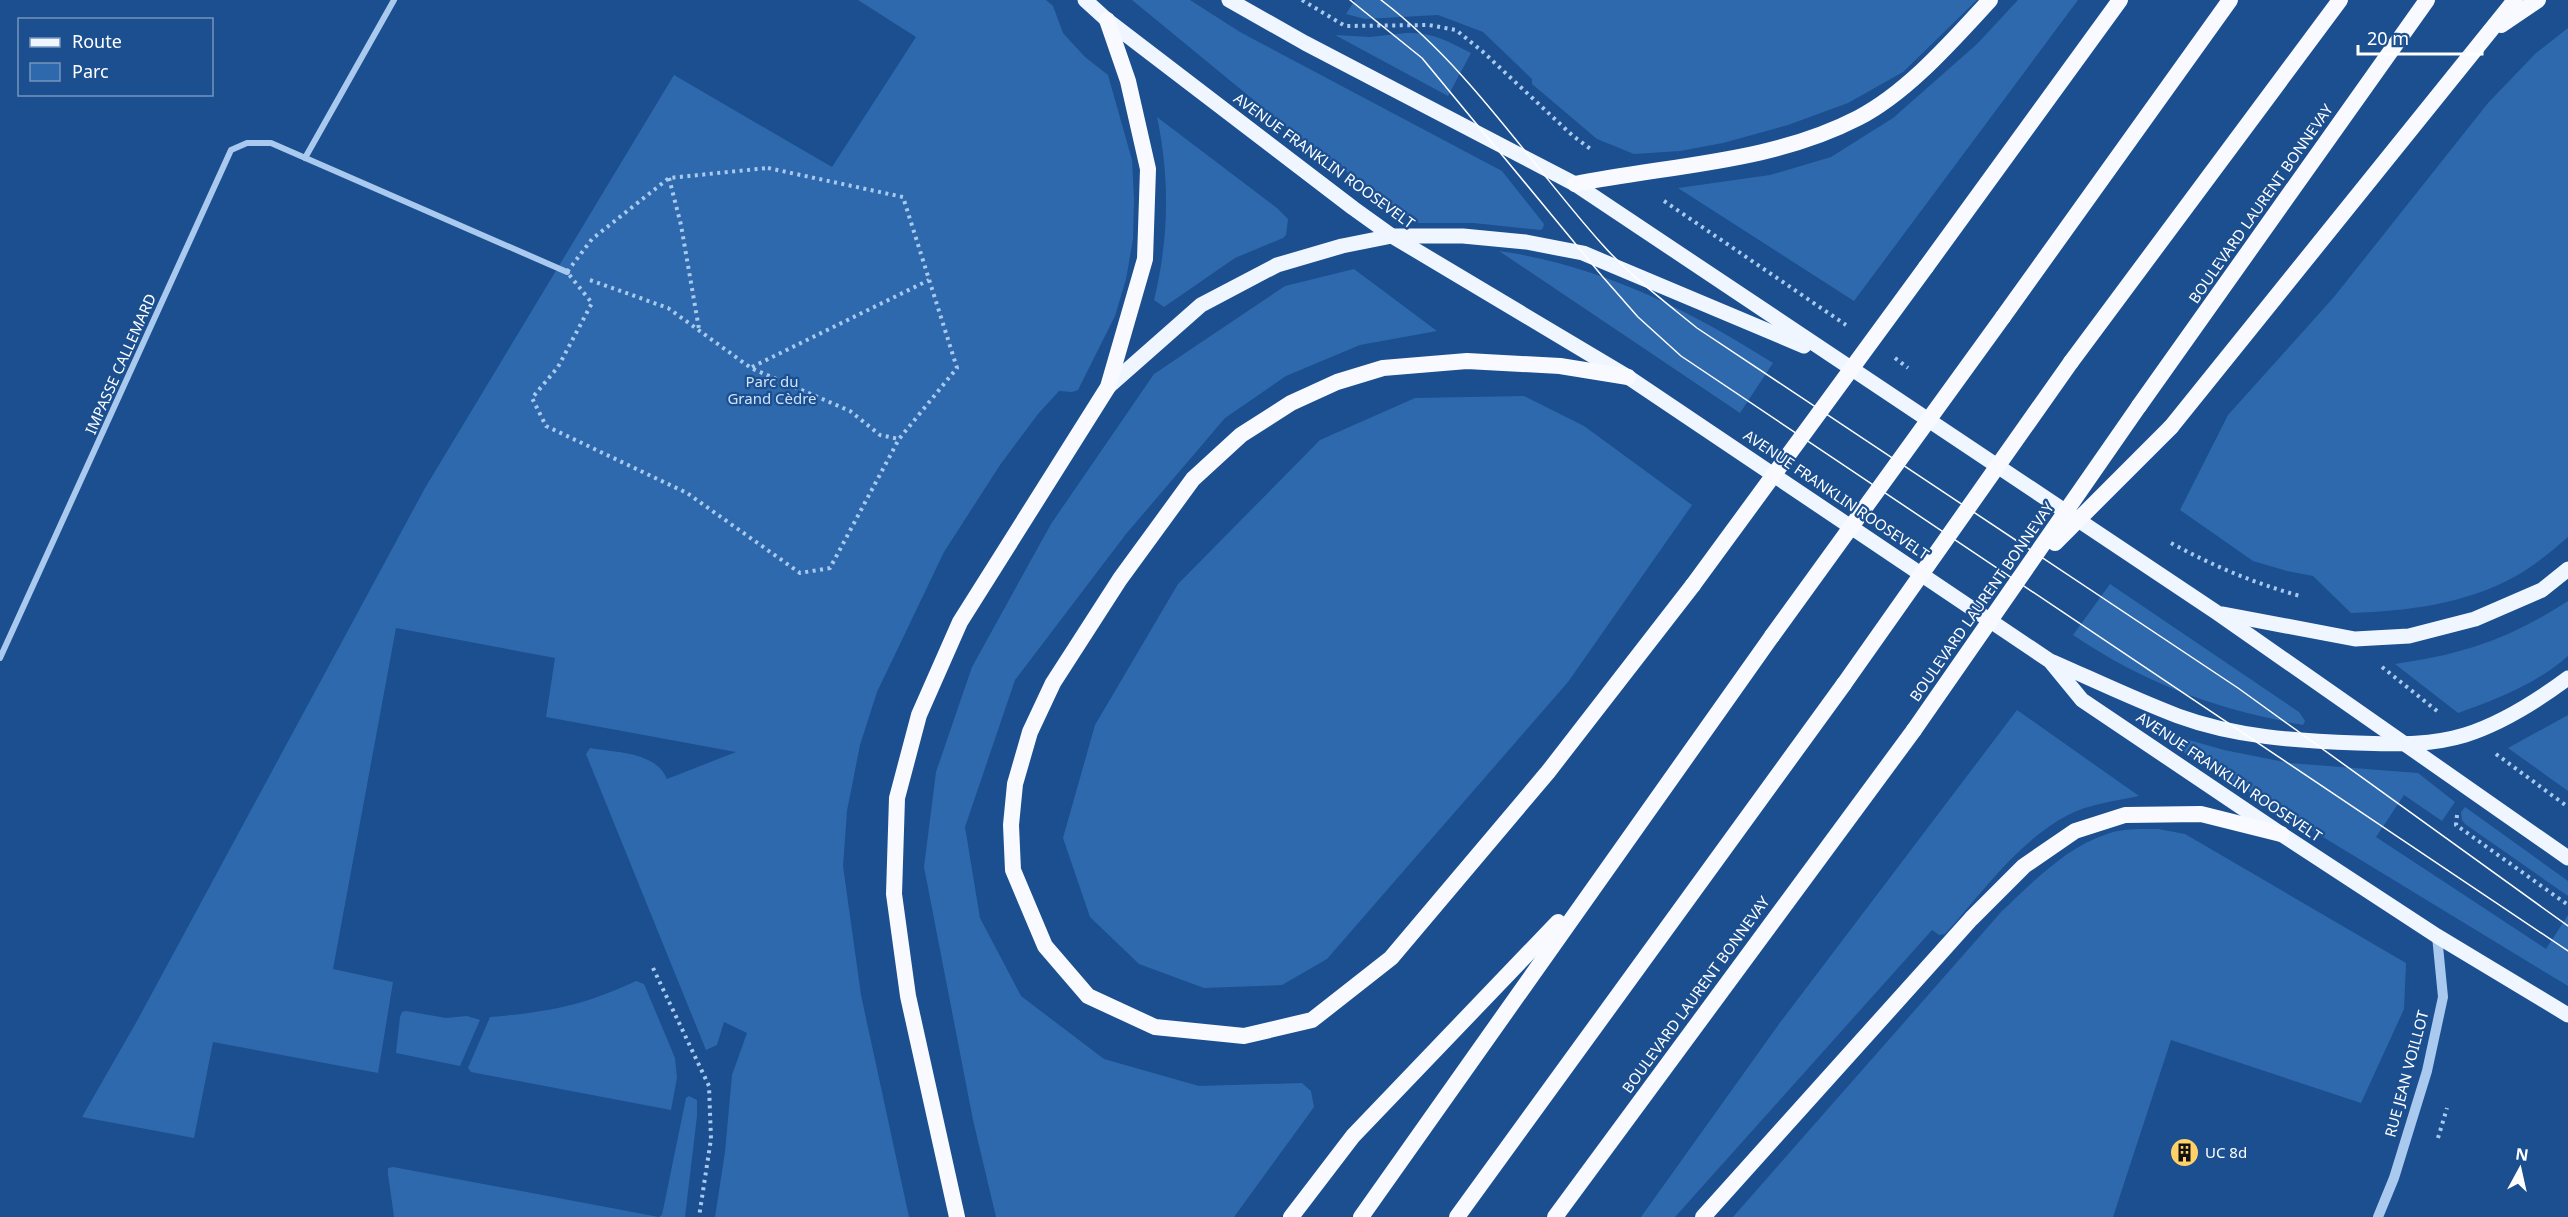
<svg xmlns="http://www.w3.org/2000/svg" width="2568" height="1217" font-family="'Noto Sans',sans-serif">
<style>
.green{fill:#2e69ad}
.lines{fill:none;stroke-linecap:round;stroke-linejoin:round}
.path{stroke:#a9c9ee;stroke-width:4;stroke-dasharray:3 4.5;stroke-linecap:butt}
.minor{stroke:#a9c9ee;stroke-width:6}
.tertiary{stroke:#a9c9ee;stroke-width:10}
.primary{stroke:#f0f6ff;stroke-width:15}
.trunk{stroke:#f8faff;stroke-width:16}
.tram{stroke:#fff;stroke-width:1.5}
.trunk-bridge{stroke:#f8faff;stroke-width:16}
.labels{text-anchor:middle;stroke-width:4.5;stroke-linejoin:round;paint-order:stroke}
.street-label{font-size:15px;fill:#fff;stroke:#1b4f8f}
.park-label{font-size:15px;fill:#cfe3fa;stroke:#1b4f8f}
.poi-label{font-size:15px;fill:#fff;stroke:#1b4f8f;text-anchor:start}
</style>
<rect width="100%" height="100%" fill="#1b4f8f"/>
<g class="green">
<path d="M858,0H1046L1053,6L1063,33L1085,57L1108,75L1132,160L1134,199L1133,239L1126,279L1115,316L1078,390L1072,392L1059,391L1038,414L1000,465L944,552L877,692L860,745L847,811L843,866L861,995L909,1217H715L725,1152L732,1075L747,1033L724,1022L717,1045L706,1050L586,754L590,748C616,753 655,751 667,779L736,752L546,717L555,658L396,628L333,969L393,982L378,1073L213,1042L194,1138L82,1117L137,1021L425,488L674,75L832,167L916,37Z"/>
<polygon points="1132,0 1190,0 1240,32 1502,171 1544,224 1543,228 1541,230 1473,223 1419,223 1413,221 1294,133"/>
<polygon points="1355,0 1977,0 1903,72 1848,103 1788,125 1723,143 1680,151 1634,154 1597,139 1532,84 1532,79 1483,32 1438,15 1365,19 1346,14"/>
<polygon points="2018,0 2078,0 1854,301 1678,188 1770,175 1831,157 1893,118 1977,44"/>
<path d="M2568,28V537C2552,551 2535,565 2516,576C2466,604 2408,611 2351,613L2313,576L2287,571L2253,561L2180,510L2228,415L2334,297L2488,103L2536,53Z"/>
<path d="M1406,33C1432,32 1448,41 1471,53L1448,96L1335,35L1370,37Z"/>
<path d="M1157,117L1277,208L1288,219L1286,235L1283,238L1235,258L1164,307L1154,300C1169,239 1170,178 1157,117Z"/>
<path d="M1499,251C1599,265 1688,309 1773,363L1740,413Z"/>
<polygon points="1354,269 1437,331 1360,345 1286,376 1225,418 1126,534 1015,680 965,827 980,918 1021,996 1104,1059 1199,1086 1302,1083 1311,1091 1314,1107 1234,1217 996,1217 973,1120 924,867 936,772 972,667 1051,524 1154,374 1285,286"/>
<polygon points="1524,396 1584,426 1692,505 1568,682 1327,959 1282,985 1204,988 1139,964 1090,917 1063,838 1095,725 1178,584 1320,440 1415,398"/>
<path d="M2110,584L2299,712L2305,721L2303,725C2216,709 2147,685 2073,635Z"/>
<path d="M2568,601V656C2536,684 2498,699 2458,713L2395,664C2464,654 2509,639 2568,601Z"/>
<path d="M2017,710L2139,796C2116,801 2089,804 2068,815C2018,841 1982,893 1945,934L1939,935L1932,930L1675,1217H1641L1779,1024Z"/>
<polygon points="2568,715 2568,791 2508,748"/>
<polygon points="2168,734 2224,750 2289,763 2418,773 2455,802 2442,821 2404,795 2376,837 2546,949 2568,915 2568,986 2167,742 2166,738"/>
<polygon points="2465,807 2568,881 2568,896 2465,824 2462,820 2461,812"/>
<path d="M2158,829L2185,834L2406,963L2404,1009L2361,1103L2171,1040L2113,1217H1733L2002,911C2033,882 2065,848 2107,834C2123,828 2141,829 2158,829Z"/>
<path d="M636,981L644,984L675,1058L677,1078L671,1110L471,1072L468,1068L490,1017C549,1012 582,1006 636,981Z"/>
<polygon points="406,1011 446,1018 467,1016 480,1020 460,1066 396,1053 400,1017 402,1012"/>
<polygon points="689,1096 697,1100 697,1116 685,1217 394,1217 388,1174 388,1168 393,1167 659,1217 662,1215 686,1098"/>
</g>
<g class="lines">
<g class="path">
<polyline points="1302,0 1345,26 1429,25 1456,30 1482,51 1573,136 1592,150"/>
<polygon points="768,168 903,197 957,368 899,439 830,568 800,573 687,493 546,426 532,398 558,367 592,303 567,272 592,239 669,178"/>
<polyline points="669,178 681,225 699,329"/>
<polyline points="1664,201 1846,325"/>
<polyline points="590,280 668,308 751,368 850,411 880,435 899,439"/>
<polyline points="1895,358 1908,368"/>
<polyline points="752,367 929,280"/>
<path d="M2171,543C2213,566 2254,583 2300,596"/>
<polyline points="2382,667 2437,711"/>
<polyline points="2496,754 2568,807"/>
<polyline points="2457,815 2456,825 2568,905"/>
<polyline points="653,968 709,1086 711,1139 699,1217"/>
<polyline points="2438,1138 2447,1108"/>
</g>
<g class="minor">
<polyline points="305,158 394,0"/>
<polyline points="0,658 231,150 247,143 271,143 567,272"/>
</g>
<polyline class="tertiary" points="2378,1217 2394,1178 2427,1071 2443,997 2437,936"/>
<g class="primary">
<polyline points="1085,0 1107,20 1353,208 1392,236 1628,377 2050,661 2082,700 2281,834 2437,936 2568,1015"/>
<polyline points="1229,0 1305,43 1575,184 2216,612 2568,858"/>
<polyline points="1108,387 1201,305 1277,265 1342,246 1392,236 1463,236 1526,242 1583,253 1804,346"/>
<polyline points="2223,614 2355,639 2409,636 2475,619 2542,590 2568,569"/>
<path d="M2053,662C2094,680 2136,700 2178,716C2235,737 2297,741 2357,743C2394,744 2429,746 2465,735C2503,723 2537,701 2568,678"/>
</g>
<g class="trunk">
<polyline points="2501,25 2538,0"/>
<path d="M1575,184C1669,165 1771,163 1858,118C1908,92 1952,41 1990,0"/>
<polyline points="1926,267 2120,0"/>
<polyline points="2003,317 2230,0"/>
<polyline points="2071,362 2340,0"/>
<polyline points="1628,377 1560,366 1467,361 1383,368 1337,382 1291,403 1241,435 1193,479 1120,579 1053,683 1030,732 1015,784 1011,825 1013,870 1045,946 1088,996 1155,1027 1244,1036 1312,1020 1391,958 1548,772 1693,585"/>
<polyline points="2139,406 2427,0"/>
<polyline points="2171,427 2515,0"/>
<polyline points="957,1217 908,996 894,894 897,798 919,715 960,622 1108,387 1145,259 1148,169 1128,81 1107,20"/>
<polyline points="1291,1217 1353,1136 1558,922"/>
<polyline points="1361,1217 1772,636"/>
<polyline points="1457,1217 1844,684"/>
<polyline points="1555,1217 1914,730"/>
<polyline points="1703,1217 1971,919 2024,866 2075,831 2125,815 2201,814 2281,834"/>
</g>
<g class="tram">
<polyline points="1350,0 1422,58 1602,276 1638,317 1681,356 2568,951"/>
<path d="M1381,0C1469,67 1528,161 1601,243C1629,275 1664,301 1697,328L2238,688L2568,926"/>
</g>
<g class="trunk-bridge">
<polyline points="2055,543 2171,427"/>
<polyline points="1693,585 1926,267"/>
<polyline points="1772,636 2003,317"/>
<polyline points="1844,684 2071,362"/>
<polyline points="1914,730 2139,406"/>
</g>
</g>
<defs>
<symbol id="building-disc" viewBox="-11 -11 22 22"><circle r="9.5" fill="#ffd166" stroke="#1b4f8f"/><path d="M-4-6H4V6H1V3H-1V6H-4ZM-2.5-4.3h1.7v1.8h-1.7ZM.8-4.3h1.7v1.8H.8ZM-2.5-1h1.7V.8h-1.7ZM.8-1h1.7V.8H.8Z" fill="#111"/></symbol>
</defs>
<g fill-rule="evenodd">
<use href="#building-disc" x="2168" y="1136" width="33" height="33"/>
</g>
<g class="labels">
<g class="street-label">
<text transform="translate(1324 161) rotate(36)" y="5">AVENUE FRANKLIN ROOSEVELT</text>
<text transform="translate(2261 204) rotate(-55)" y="5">BOULEVARD LAURENT BONNEVAY</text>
<text transform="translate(121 364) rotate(-66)" y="5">IMPASSE CALLEMARD</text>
<text transform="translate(1836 495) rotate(34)" y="5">AVENUE FRANKLIN ROOSEVELT</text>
<text transform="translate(1982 602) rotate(-55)" y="5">BOULEVARD LAURENT BONNEVAY</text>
<text transform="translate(2229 777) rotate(34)" y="5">AVENUE FRANKLIN ROOSEVELT</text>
<text transform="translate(1696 995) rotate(-54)" y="5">BOULEVARD LAURENT BONNEVAY</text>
<text transform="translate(2407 1074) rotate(-75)" y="5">RUE JEAN VOILLOT</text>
</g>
<g class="park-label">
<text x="772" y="387">Parc du<tspan x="772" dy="17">Grand Cèdre</tspan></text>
</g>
<g class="poi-label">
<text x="2205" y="1158">UC 8d</text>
</g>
</g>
<rect x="18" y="18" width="195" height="78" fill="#1b4f8f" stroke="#7695bc" stroke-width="1.5"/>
<rect x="30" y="38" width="30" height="9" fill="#f0f6ff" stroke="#7695bc" stroke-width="1.5"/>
<text x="72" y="48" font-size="18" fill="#ffffff">Route</text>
<rect x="30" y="63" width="30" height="18" fill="#2e69ad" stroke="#7695bc" stroke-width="1.5"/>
<text x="72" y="78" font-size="18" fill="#ffffff">Parc</text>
<g transform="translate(2520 1169) rotate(8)" stroke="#1b4f8f" stroke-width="4.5" paint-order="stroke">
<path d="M0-4.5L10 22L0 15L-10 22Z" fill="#ffffff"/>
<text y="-9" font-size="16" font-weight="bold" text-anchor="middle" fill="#ffffff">N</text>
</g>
<path d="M2358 45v9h124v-9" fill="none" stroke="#ffffff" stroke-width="3"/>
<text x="2367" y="45" font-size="18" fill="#ffffff" stroke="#1b4f8f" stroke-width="4.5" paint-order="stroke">20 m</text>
</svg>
